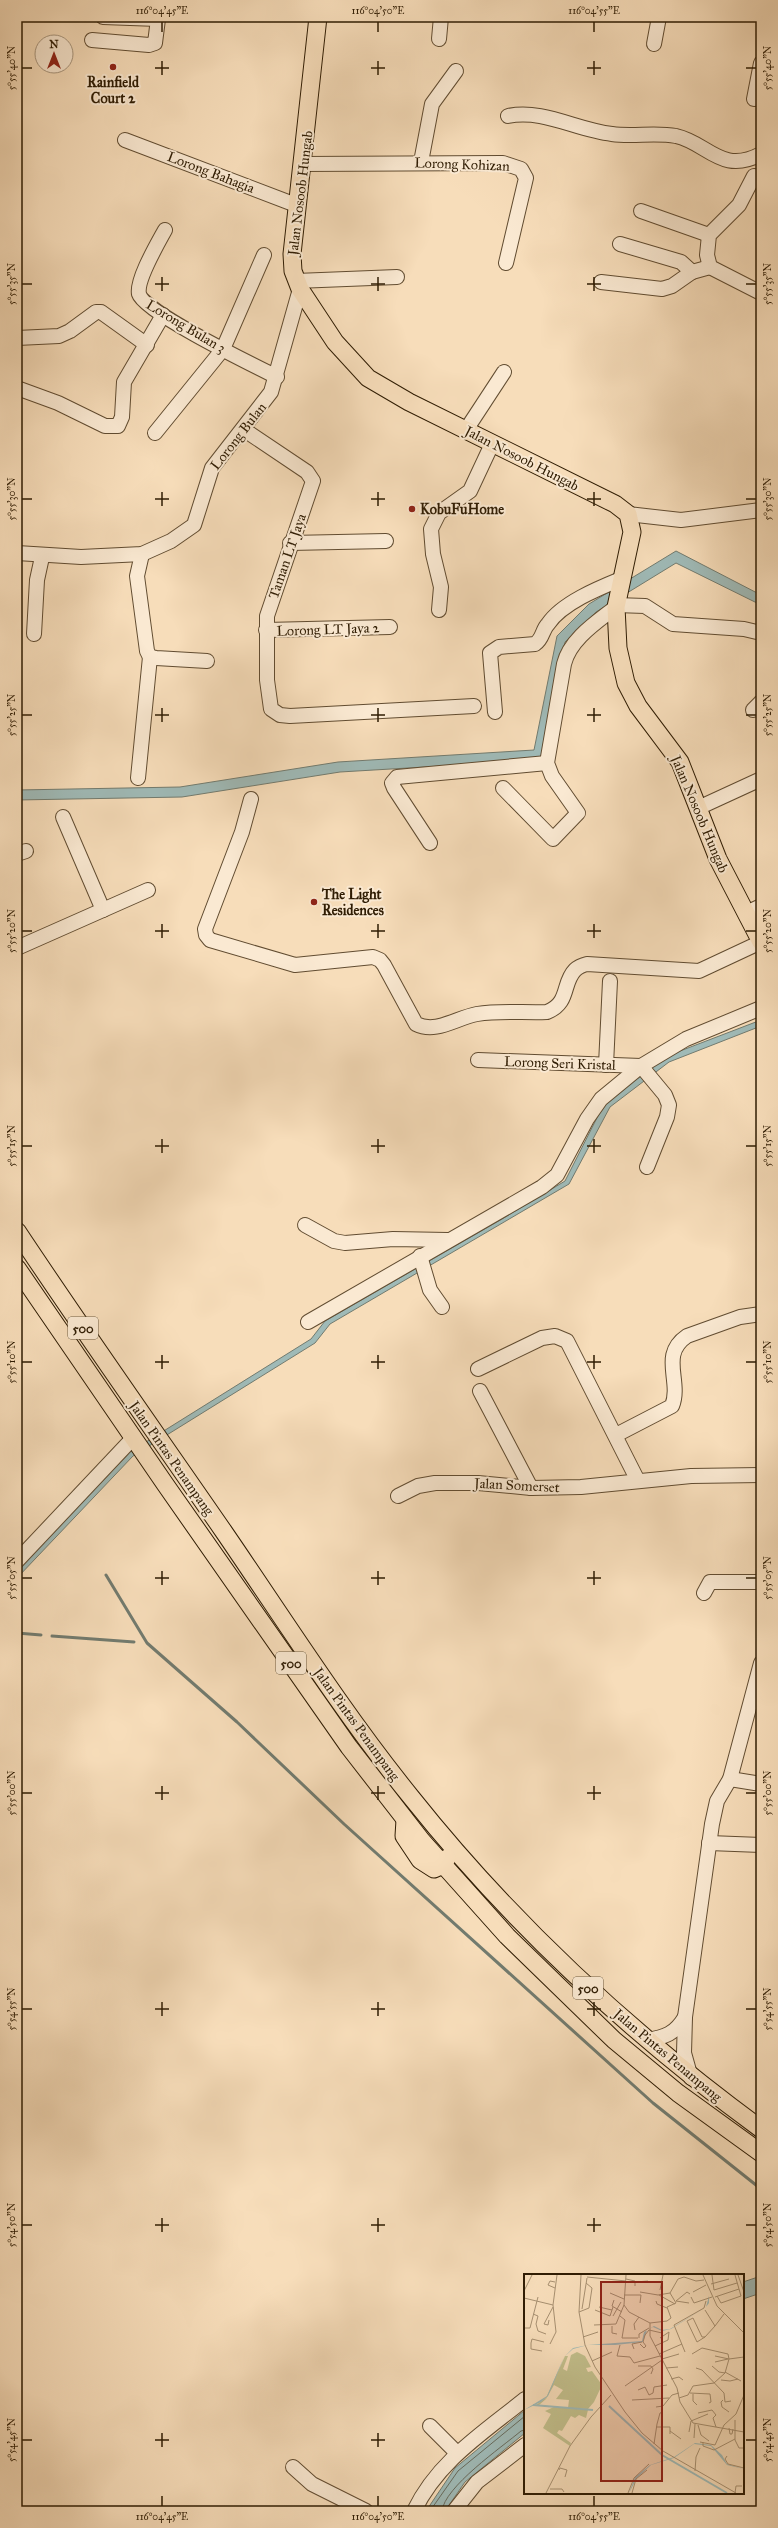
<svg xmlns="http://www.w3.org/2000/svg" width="778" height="2528" font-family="'IM FELL Great Primer',serif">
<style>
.water{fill:#9fbab7;stroke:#727b6f}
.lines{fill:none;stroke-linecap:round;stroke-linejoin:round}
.shore{stroke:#676b5d;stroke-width:1}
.stream{stroke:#727b6f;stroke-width:3}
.minor-casing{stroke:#614c31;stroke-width:16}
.major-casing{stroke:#2f1c03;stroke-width:19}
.minor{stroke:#fae9d2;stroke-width:14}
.major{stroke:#f7ddba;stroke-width:17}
.ticks{fill:none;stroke:#2f1c03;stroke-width:1.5}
.poi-dot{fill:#8f2418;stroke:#fae9d2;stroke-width:1.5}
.labels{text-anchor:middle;stroke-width:4;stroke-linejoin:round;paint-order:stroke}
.shield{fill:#fae9d2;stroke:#6c5a41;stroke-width:1}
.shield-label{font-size:13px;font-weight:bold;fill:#2f1c03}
.poi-label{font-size:14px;font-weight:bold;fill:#2f1c03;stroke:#fae9d2;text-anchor:start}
.street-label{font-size:14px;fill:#2f1c03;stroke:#fae9d2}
.inset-river{fill:none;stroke:#9fbab7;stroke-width:2}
.inset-road{fill:none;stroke:#a79071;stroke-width:1}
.view{fill:#8f2418;fill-opacity:0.15;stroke:#8f2418;stroke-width:2}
.inset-edge{fill:none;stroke:#2f1c03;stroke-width:2}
.neatline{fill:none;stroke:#2f1c03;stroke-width:1.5}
.ticks-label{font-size:10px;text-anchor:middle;fill:#2f1c03}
</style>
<rect width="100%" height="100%" fill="#f7ddba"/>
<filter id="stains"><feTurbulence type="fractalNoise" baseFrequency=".005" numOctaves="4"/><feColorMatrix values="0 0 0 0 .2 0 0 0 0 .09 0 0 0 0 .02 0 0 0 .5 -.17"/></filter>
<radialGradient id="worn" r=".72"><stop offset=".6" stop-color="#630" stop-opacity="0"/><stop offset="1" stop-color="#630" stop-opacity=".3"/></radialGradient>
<g class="water">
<polygon points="676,551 761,595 761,605 676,563 596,612 565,642 543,760 340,772 182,797 17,800 17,790 180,787 338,762 534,750 557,636 589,604"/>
<polygon points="761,1020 761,1026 669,1062 610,1107 569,1184 330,1324 315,1343 133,1456 17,1578 17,1570 130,1452 311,1339 325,1321 502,1219 565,1181 604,1104 667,1056"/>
<polygon points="761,2276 761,2293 743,2299 743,2282"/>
<polygon points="525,2410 525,2433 465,2482 445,2511 426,2511 455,2468"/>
</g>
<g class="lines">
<g class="shore">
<polyline points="430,2511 458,2471 525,2416"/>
<path d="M442,2511C444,2487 502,2447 521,2431L525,2430"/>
</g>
<g class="stream">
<polyline points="106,1575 147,1643 237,1722 344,1824 653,2103 761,2189"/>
<polyline points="17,1633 41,1635"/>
<polyline points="52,1636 134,1642"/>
</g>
<defs>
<g id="minor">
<polyline points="103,17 158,19 158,17"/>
<polyline points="439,39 441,17"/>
<polyline points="92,40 149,45 155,43 158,19"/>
<polyline points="654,44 659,17"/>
<polyline points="754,99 761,63"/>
<path d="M508,116C544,109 576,130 612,134C633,137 655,132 676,136C708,143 721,175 761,154"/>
<polyline points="125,140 296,205"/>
<polyline points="421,162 432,104 456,71"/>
<polyline points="303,164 503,163 521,169 526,178 506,263"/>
<polyline points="754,176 739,205 709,235 707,255 710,267 761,293"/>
<polyline points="641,211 709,235"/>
<path d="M165,230C158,243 136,280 139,294C144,312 255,366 277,377"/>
<polyline points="620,244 681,262 692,272"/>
<polyline points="296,281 397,277"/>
<polyline points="601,282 662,289 672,286 692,272 710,267"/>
<polyline points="17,338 59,336 70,331 96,312 101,312 147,345"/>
<polyline points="17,388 58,403 105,426 118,426 122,417 124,382 163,315"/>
<polyline points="243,429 307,472 313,481 267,616 267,680 271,709 280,715 290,716 474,706"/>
<polyline points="466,430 504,372"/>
<polyline points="155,433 223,349 264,255"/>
<polyline points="628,514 681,520 761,510"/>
<polyline points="290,543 386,541"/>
<polyline points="17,553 81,557 142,554 171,541 194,525 212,468 271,392 300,289"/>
<polyline points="142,554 137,576 147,651 150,657 156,658 207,661"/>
<polyline points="616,605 645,606 673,624 744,629 761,633"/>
<polyline points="439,610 441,587 433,554 431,529 439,513 470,491 492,444"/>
<polyline points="266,630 390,627"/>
<polyline points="34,634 37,580 42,557"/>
<polyline points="753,710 761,702"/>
<path d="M495,712L490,653L499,647L535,644C543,639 542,630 548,624C562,603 599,588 621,579"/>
<polyline points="138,778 150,657"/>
<path d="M503,788L553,839L578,813L552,776L547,763L564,664C570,639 597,622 616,607"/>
<path d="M251,799L242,832L205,929L206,935L210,940L295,965L373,957L380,960L384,965L416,1024C436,1034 456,1018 477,1014C500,1010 524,1013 547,1012C570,1003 562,983 575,970C578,967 583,965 587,964L699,971L761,942"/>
<polyline points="698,808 761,779"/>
<polyline points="63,817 103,910"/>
<polyline points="430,843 394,788 392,783 397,777 547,763"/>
<polyline points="17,854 26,851"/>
<polyline points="746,913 761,906"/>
<polyline points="17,948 148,890"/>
<polyline points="478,1060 641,1066 665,1095 669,1105 667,1117 647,1167"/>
<polyline points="606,1065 610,981"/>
<polyline points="305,1225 334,1241 345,1243 393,1239 448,1240"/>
<polyline points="420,1256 430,1290 442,1307"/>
<polyline points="308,1322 542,1187 557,1175 587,1119 601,1099 641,1066 686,1039 761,1008"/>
<polyline points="478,1369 542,1338 555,1336 567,1341 638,1481"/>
<polyline points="480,1391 531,1488"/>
<path d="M616,1435L672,1406C682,1381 659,1355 687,1336L740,1317L761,1314"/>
<polyline points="398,1496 418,1486 435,1483 478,1483 531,1488 581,1487 691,1476 761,1475"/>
<polyline points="17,1561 134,1437"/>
<polyline points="704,1593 710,1582 761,1582"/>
<polyline points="730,1779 761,1784"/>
<polyline points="709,1843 761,1845"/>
<path d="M647,2040C665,2037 675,2034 685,2017"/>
<polyline points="691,2078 684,2053 685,2017 712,1824 717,1801 730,1779 761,1663"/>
<polyline points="430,2426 456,2452"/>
<polyline points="293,2467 312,2484 366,2511"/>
<path d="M414,2511C438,2461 483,2433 525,2399"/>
<polyline points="454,2511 477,2482 525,2445"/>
</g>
<g id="major">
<polyline points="318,17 292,254 293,271 300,289 335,342 368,378 409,402 615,504 628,514 632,532 616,607 618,648 626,683 638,706 680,762 718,859 761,942"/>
<path d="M17,1231C84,1332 155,1432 224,1532C285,1621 343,1713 411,1797C512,1924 630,2033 761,2129"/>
<polyline points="17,1268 165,1484 349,1747 422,1841 507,1936 614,2040 678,2093 761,2153"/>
<polyline points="405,1820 404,1836 420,1860 434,1869 443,1865 447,1858"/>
</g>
</defs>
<use href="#minor" class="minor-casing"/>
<use href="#major" class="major-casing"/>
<use href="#minor" class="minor"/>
<use href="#major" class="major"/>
</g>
<path class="ticks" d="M162,22V32M378,22V32M594,22V32M162,61V75M378,61V75M594,61V75M22,68H32M155,68H169M371,68H385M587,68H601M746,68H756M162,277V291M378,277V291M594,277V291M22,284H32M155,284H169M371,284H385M587,284H601M746,284H756M162,492V506M378,492V506M594,492V506M22,499H32M155,499H169M371,499H385M587,499H601M746,499H756M162,708V722M378,708V722M594,708V722M22,715H32M155,715H169M371,715H385M587,715H601M746,715H756M162,924V938M378,924V938M594,924V938M22,931H32M155,931H169M371,931H385M587,931H601M746,931H756M162,1139V1153M378,1139V1153M594,1139V1153M22,1146H32M155,1146H169M371,1146H385M587,1146H601M746,1146H756M162,1355V1369M378,1355V1369M594,1355V1369M22,1362H32M155,1362H169M371,1362H385M587,1362H601M746,1362H756M162,1571V1585M378,1571V1585M594,1571V1585M22,1578H32M155,1578H169M371,1578H385M587,1578H601M746,1578H756M162,1786V1800M378,1786V1800M594,1786V1800M22,1793H32M155,1793H169M371,1793H385M587,1793H601M746,1793H756M162,2002V2016M378,2002V2016M594,2002V2016M22,2009H32M155,2009H169M371,2009H385M587,2009H601M746,2009H756M162,2218V2232M378,2218V2232M594,2218V2232M22,2225H32M155,2225H169M371,2225H385M587,2225H601M746,2225H756M162,2433V2447M378,2433V2447M22,2440H32M155,2440H169M371,2440H385M746,2440H756M162,2496V2506M378,2496V2506M594,2496V2506"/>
<g class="poi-dot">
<circle cx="113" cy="67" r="4"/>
<circle cx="412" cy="509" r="4"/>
<circle cx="314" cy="902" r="4"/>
</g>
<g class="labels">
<g class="shield">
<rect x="68" y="1317" width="30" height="22" rx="3"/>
<rect x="276" y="1652" width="30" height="22" rx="3"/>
<rect x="573" y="1977" width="30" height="22" rx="3"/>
</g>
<g class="shield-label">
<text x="83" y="1333">500</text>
<text x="291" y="1668">500</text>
<text x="588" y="1993">500</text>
</g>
<g class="poi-label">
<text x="113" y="87" text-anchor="middle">Rainfield<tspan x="113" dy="16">Court 2</tspan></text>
<text x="420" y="514">KobuFuHome</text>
<text x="322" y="899">The Light<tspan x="322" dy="16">Residences</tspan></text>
</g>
<g class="street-label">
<text transform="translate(462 164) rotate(2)" y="5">Lorong Kohizan</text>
<text transform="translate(211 172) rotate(21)" y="5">Lorong Bahagia</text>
<text transform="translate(300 193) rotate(-83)" y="5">Jalan Nosoob Hungab</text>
<text transform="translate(186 326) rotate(31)" y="5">Lorong Bulan 3</text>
<text transform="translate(238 436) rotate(-52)" y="5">Lorong Bulan</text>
<text transform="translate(522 458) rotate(27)" y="5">Jalan Nosoob Hungab</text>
<text transform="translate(287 556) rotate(-71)" y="5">Taman LT Jaya</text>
<text transform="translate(328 629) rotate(-2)" y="5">Lorong LT Jaya 2</text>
<text transform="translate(700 814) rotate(67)" y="5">Jalan Nosoob Hungab</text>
<text transform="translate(560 1063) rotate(2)" y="5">Lorong Seri Kristal</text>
<text transform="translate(172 1458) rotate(55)" y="5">Jalan Pintas Penampang</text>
<text transform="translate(517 1485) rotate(3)" y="5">Jalan Somerset</text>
<text transform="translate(357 1724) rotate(54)" y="5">Jalan Pintas Penampang</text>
<text transform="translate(668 2055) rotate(40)" y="5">Jalan Pintas Penampang</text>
</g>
</g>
<g transform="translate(524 2274)">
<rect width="220" height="220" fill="#f7ddba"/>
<path d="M53,78L61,82L67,93L62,94L64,98L68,97L78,111L70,128L64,135L44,134L45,126L32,125L39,116L30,111L22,125L15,131H12L22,124L41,82H44L39,95L43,97L47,81ZM30,133L64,136L62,144L55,141L51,144L47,142L38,157L35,156L33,159L47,169L46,172L19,154L27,140L21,137Z" fill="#c2bf8c"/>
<path d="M178,1L185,22V29L182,33L147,55L138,57L129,53L123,56L119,68L91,71H64L49,75L40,83L28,113L24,122L17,128L0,136L23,122L40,83L49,74L64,71L118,67L120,58L130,52L138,56L146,55L182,33L185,22ZM171,169L187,171L198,181L203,190L220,195L203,191L187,172L170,170L150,184L127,191L113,204L105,219L111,203L126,191L150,183Z" fill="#9fbab7"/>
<path class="inset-river" d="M9,131L69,136M85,132L138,181L203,219"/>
<path class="inset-road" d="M57,1L55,38L61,71L71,93L101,138L118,159L139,177L212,219M102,1L100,31L105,38L126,49V62L153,114L156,128L169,149L220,158M179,1L193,32L220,59M188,1L190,16L213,9M214,1L220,18M63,3L102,7M102,5L111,7V12M31,8L26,7L24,11L31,14M111,8L124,7M187,10L205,5M136,16L139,1M0,17L8,1M116,18L134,21L146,19M169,18L182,11M86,19L100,25M100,21H117L116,29M135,21L151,30M193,22L197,29L217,22L211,1M167,23L170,29L188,23M191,23L215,15M0,24L29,31L33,1M90,26L88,32L98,38M132,27L133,30L143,34M152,27L163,18L166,20M152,27L165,29M75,33L88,36M58,35L63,4M71,36L86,42L89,33M181,36L191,52L200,40M55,38L65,34L68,14L62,9M9,40L14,42L12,50L14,57L22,60M89,42L97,28M96,42L101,46L98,64H114M169,44L178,63H181L173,68L163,47ZM25,46L24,51L20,50L29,33M126,49L143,47L147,44L143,33L152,29L146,19L154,5L160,3L172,7L180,6M70,51L92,50L100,31M150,51L180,34L182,27M150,51L161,78M88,52V59L93,60M0,54H6L14,23M111,56L110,50L115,43M125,56L138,59M59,63L74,58M181,63L191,52M115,64V60L125,54M7,69V75L18,77M7,69L8,65L20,68M26,70L32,58L29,31M116,70L120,74L122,72L119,68L121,61L125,56M96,71L93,82L106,83L110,89L136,82M131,72L144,66L145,58L136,64M110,75L108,70L118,68M135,80L158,70M168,80L178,74L204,80L205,85M191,82L205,85M138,85L155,80M68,87L88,78M191,88L204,85M114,92H127L129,95L127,100M188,92L195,98L201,99M142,94L154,93M172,94L178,96L200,119L201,128L207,127M201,98L217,107M147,105L155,103L159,106M197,106L206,107L214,105M101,112L138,86M114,116L121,113L125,121M166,119L186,120L187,128L185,129M169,120V127L173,131M125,121L129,119L130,113L143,111M155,124L164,121L169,112L190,109L201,99L205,85L220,83M108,126L145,124M199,126L197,128L198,133L205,138M132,133L139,132L148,121L155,119M174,139L188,136L192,141L189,144L192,153M211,146V166L215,174H220M174,151L177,161L185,167M132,153H146V160M205,154L206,160H208L209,155M146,157L157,165M165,158L167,147L184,140M170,164L171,150M176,168L191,171L200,151L212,140L220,121M179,168V172L190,176L211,165M130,170L133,150L136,139L139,138M203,182L201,185L204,190L220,194M35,196L36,194L43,196L41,203M171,197L172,183L176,174M26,215H38L40,218M22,219L46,172L67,143L87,121M104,219L110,204L125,190M108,219L112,205L123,196M211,219L212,212H218"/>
<path class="view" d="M77,8H138V207H77Z"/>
<rect width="220" height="220" class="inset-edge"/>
</g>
<rect width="778" height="2528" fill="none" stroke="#f7ddba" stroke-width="44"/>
<g transform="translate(54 54)"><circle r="19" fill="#fae9d2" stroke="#a9977f"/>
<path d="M0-3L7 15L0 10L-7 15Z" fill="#8f2418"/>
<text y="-6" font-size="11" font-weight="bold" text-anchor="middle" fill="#2f1c03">N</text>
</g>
<rect x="22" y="22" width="734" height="2484" class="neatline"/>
<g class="ticks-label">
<text x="162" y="14">116°04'45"E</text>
<text x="378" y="14">116°04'50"E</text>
<text x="594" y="14">116°04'55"E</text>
<text transform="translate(11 68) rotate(-90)" y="4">5°55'40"N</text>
<text transform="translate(767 68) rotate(-90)" y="4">5°55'40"N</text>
<text transform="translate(11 284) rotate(-90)" y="4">5°55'35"N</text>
<text transform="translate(767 284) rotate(-90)" y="4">5°55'35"N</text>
<text transform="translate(11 499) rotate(-90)" y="4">5°55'30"N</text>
<text transform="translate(767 499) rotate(-90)" y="4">5°55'30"N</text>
<text transform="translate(11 715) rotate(-90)" y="4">5°55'25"N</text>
<text transform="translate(767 715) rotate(-90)" y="4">5°55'25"N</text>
<text transform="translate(11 931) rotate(-90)" y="4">5°55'20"N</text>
<text transform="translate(767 931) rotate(-90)" y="4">5°55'20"N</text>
<text transform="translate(11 1146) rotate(-90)" y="4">5°55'15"N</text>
<text transform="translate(767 1146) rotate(-90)" y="4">5°55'15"N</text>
<text transform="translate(11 1362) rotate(-90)" y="4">5°55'10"N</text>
<text transform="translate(767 1362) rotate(-90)" y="4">5°55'10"N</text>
<text transform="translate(11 1578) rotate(-90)" y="4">5°55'05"N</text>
<text transform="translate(767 1578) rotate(-90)" y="4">5°55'05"N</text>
<text transform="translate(11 1793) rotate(-90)" y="4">5°55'00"N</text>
<text transform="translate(767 1793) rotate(-90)" y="4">5°55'00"N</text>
<text transform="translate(11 2009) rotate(-90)" y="4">5°54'55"N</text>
<text transform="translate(767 2009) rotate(-90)" y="4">5°54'55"N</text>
<text transform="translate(11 2225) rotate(-90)" y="4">5°54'50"N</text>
<text transform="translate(767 2225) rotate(-90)" y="4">5°54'50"N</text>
<text transform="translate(11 2440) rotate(-90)" y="4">5°54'45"N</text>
<text transform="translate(767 2440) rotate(-90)" y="4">5°54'45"N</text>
<text x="162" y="2520">116°04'45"E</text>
<text x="378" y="2520">116°04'50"E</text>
<text x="594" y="2520">116°04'55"E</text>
</g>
<rect width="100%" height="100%" filter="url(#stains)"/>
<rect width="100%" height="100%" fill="url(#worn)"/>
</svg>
